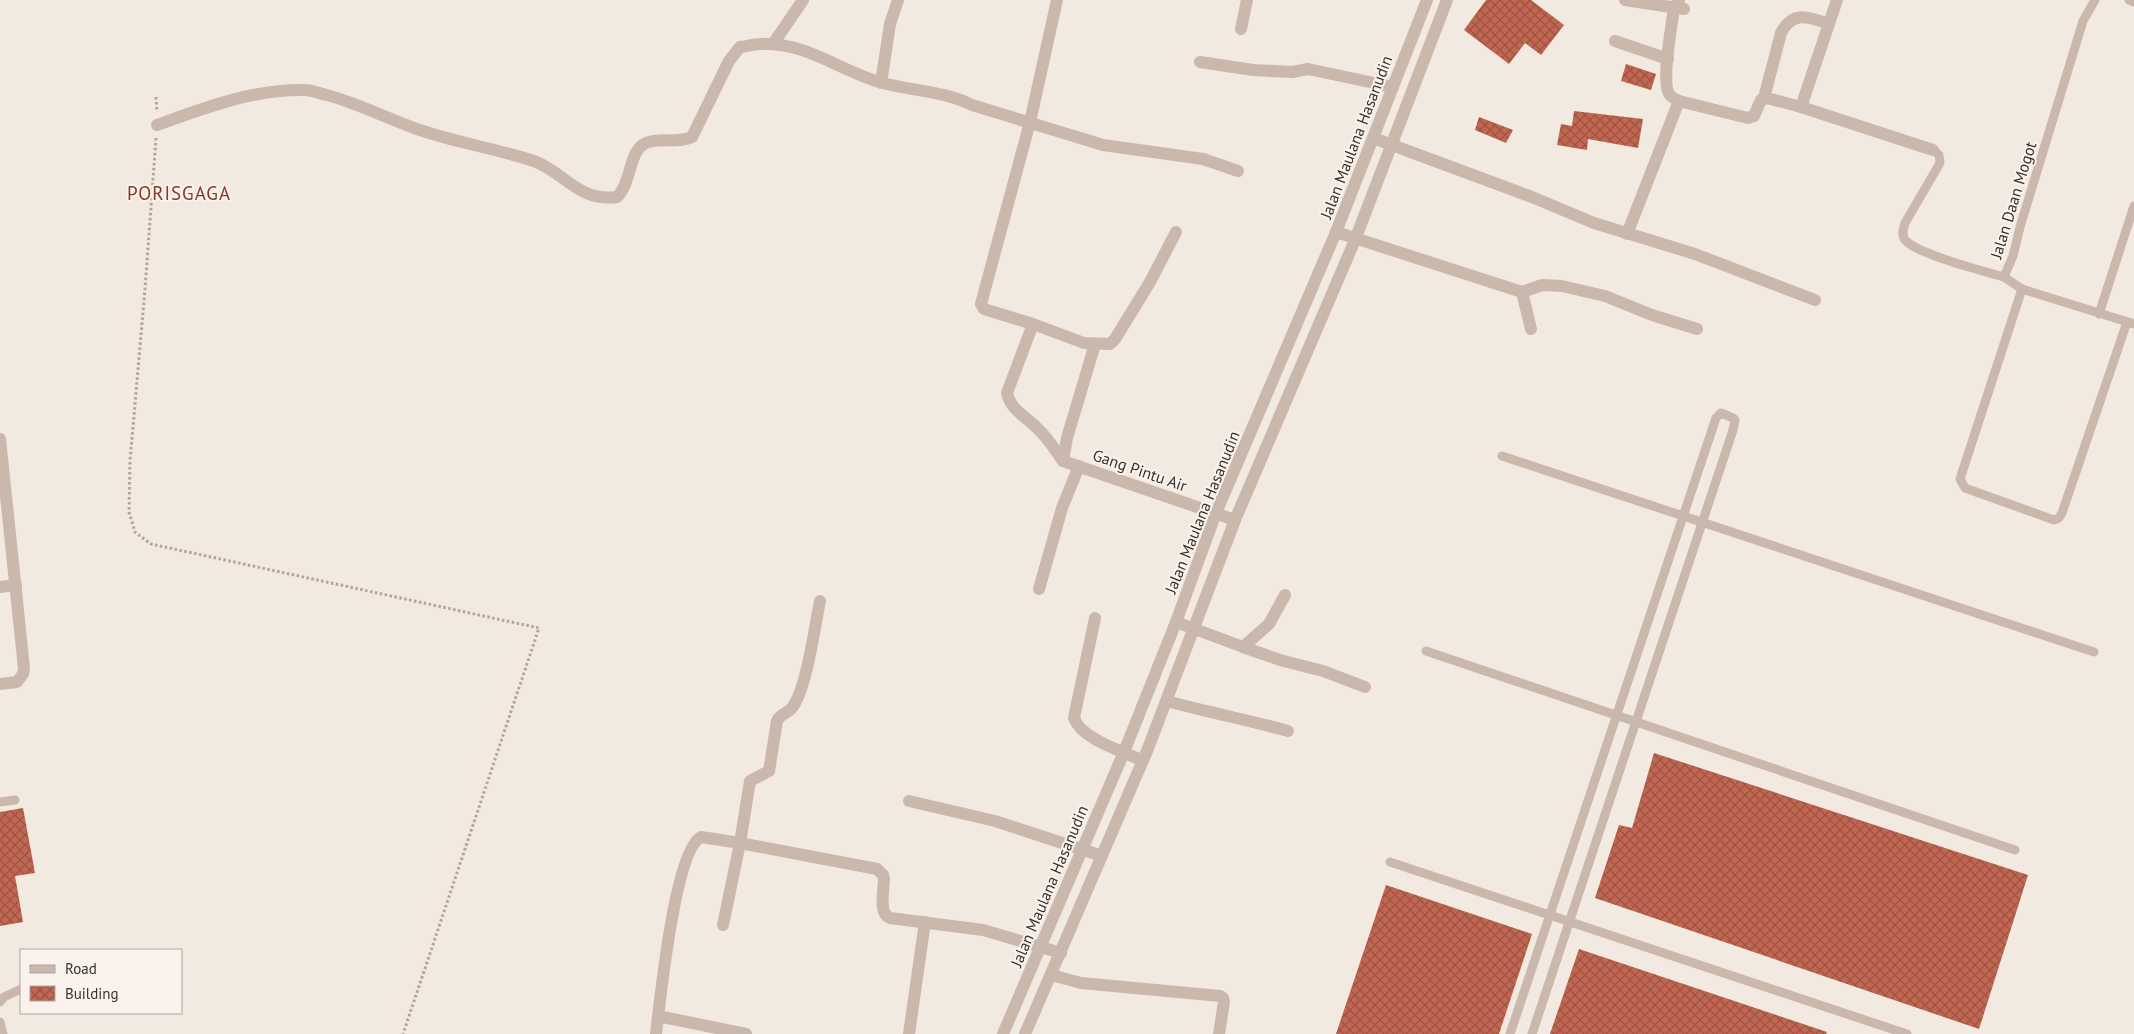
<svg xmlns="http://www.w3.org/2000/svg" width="2134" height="1034" font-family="'PT Sans',sans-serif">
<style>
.building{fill:url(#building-cross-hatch)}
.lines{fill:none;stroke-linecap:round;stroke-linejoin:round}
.path{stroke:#b6a297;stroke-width:3;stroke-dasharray:2.5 2.5;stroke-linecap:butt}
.service{stroke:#cab8ad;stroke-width:9}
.minor{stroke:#cab8ad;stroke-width:12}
.tertiary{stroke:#cab8ad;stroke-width:12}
.labels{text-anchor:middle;stroke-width:4;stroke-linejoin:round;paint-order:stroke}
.street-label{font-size:16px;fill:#392f2b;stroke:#faf3ed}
.quarter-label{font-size:19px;letter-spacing:1px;fill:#843928;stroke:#faf3ed}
</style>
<defs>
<pattern id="building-cross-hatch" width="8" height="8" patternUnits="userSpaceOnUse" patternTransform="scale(1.25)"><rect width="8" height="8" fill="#c06651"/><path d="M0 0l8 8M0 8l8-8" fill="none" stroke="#9d5443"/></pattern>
</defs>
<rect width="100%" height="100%" fill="#f2e9e0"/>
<g class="building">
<polygon points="1486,0 1531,0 1564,25 1541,55 1525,43 1509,64 1464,30"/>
<polygon points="1626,64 1656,74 1651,90 1621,81"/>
<polygon points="1574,111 1643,119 1638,148 1588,139 1587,150 1557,145 1561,124 1572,126"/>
<polygon points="1479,117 1513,130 1506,143 1475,130"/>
<polygon points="1654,753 2028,875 1979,1029 1595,898 1619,825 1632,828"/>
<polygon points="23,808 35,873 15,876 23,922 0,926 0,812"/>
<polygon points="1386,885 1532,934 1499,1034 1336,1034"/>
<polygon points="1579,949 1827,1032 1826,1034 1550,1034"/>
</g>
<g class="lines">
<g class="path">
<polyline points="156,97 157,112"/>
<polyline points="156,138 145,289 130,461 129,512 135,532 151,544 539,628 403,1034"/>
</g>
<g class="service">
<polyline points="2095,0 2083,21 2020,227 2013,256 2004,277 2022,289 2134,324"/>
<polyline points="2129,0 2134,2"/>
<path d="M1933,150L1939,155L1940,163L1905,223C1903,229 1901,236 1906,241C1920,255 1983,271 2004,277"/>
<polyline points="2022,289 1960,479 1965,488 2054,520 2059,518 2062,513 2127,322"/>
<polyline points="2099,314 2134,206"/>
<polyline points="1502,456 2094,652"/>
<polyline points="1426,651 2015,850"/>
<polyline points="0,802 15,800"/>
<polyline points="1390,862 1907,1034"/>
<polyline points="0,1002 4,997 21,989"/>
<polyline points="0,1022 3,1034"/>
<polyline points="1510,1034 1716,418 1721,413 1733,418 1735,420 1733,430 1532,1034"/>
</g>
<g class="minor">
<path d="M1057,0L1030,122L981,304L984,309L1033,324L1007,393C1011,411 1026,416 1038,429C1048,438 1055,450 1063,461"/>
<polyline points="1625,0 1684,9"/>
<path d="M1679,0L1674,8C1672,25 1661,80 1669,94C1671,97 1675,99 1679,101L1748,118L1754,116L1761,100L1767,98L1801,107L1933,150"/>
<polyline points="1241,29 1247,0"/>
<polyline points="1615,41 1668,59"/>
<polyline points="773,44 803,0"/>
<polyline points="1200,62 1253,70 1292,72 1308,69 1393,87"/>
<polyline points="881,83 890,24 898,0"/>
<path d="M1764,98L1781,33C1793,10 1809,17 1829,24"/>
<polyline points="1801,107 1837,0"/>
<path d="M157,125C204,108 253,89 304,90C312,90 319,93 327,95C360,104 390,120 423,131C459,143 497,149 534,161C564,172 578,202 617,197C632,183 628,151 646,143C661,137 677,144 692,137L729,61L740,47C749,46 758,43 767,44C809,44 844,73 883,83C913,91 944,91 972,105L1103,145L1203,159L1238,171"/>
<polyline points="1373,138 1532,197 1594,223 1695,254 1815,300"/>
<polyline points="1336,232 1522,292 1531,329"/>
<polyline points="1627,234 1679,101"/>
<polyline points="1522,292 1542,285 1562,286 1605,296 1652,315 1697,329"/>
<polyline points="1033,324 1084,343 1110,344 1115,339 1150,282 1176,232"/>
<polyline points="0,439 24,668 23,674 17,682 0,684"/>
<polyline points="1063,461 1235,520"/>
<polyline points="1063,461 1067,438 1095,344"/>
<polyline points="0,587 16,585"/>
<polyline points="1039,589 1062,508 1079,466"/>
<path d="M820,601C815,625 806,693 791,709C786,714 780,714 777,721L769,771L750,781L740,843L877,869L883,875L884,879C884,889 878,914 890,918L983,930L1061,953"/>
<path d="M1095,618L1074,718C1082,740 1123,751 1143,761"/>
<polyline points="1176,622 1243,647 1269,624 1285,595"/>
<polyline points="1243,647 1280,660 1323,671 1365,687"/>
<path d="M1167,701C1207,712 1248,720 1288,731"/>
<polyline points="909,801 995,821 1102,856"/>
<polyline points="1051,975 1081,983 1220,996 1223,998 1224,1002 1219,1034"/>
<polyline points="658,1016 746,1034"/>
<path d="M656,1034C660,1001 675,850 701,837L740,843L723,925"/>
<polyline points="909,1034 925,922"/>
</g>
<g class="tertiary">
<polyline points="1003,1034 1124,752 1176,622 1216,513 1336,232 1427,0"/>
<polyline points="1025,1034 1147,751 1235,520 1355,240 1447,0"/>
</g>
</g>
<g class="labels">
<g class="street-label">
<text transform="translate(1356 137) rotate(-69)" y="6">Jalan Maulana Hasanudin</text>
<text transform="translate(2013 200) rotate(-73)" y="6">Jalan Daan Mogot</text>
<text transform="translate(1140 470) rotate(19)" y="6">Gang Pintu Air</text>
<text transform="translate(1202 512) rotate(-68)" y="6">Jalan Maulana Hasanudin</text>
<text transform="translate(1049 886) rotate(-67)" y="6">Jalan Maulana Hasanudin</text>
</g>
<g class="quarter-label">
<text x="179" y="200">PORISGAGA</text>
</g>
</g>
<rect x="20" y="949" width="162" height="65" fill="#faf3ed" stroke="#ada59f"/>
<rect x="30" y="965" width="25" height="8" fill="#cab8ad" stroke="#ada59f"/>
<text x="65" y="974" font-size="15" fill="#392f2b">Road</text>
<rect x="30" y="986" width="25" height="15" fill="url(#building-cross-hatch)" stroke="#ada59f"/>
<text x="65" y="999" font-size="15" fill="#392f2b">Building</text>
</svg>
